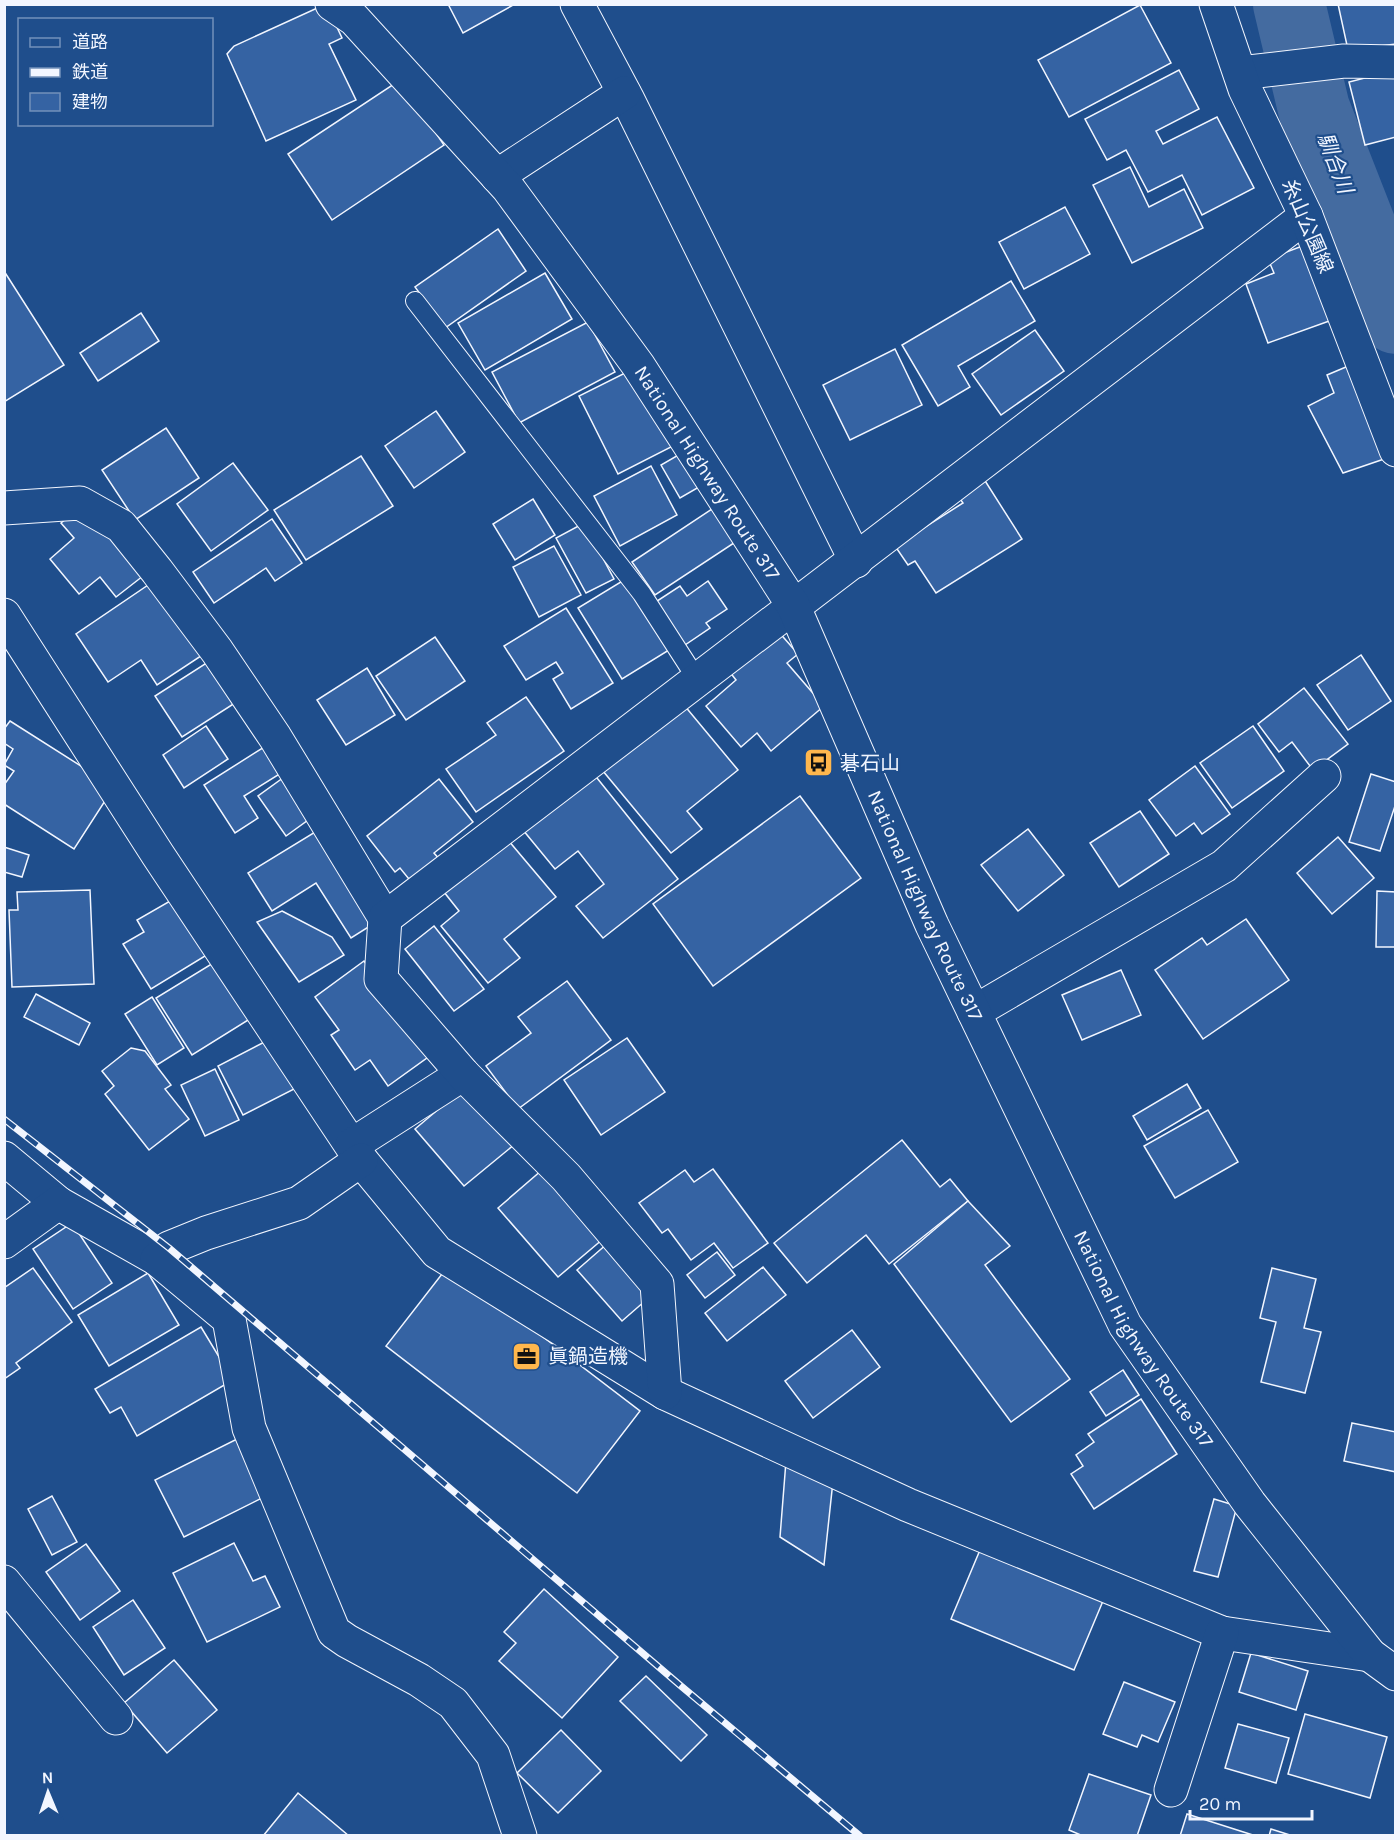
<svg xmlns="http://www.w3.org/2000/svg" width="1400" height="1840" font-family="Karla,'Noto Sans JP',sans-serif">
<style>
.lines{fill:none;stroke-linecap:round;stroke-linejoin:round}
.river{stroke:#446ba0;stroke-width:72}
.building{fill:#3563a3;stroke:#f2f6ff;stroke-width:1.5}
.service-casing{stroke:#f2f6ff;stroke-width:20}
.minor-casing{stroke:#f2f6ff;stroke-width:35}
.secondary-casing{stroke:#f2f6ff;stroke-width:35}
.trunk-casing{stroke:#f2f6ff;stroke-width:35}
.service{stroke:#1f4e8c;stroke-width:18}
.minor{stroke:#1f4e8c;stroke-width:33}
.secondary{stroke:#1f4e8c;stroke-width:33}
.trunk{stroke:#1f4e8c;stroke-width:33}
.rail-casing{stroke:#f2f6ff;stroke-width:7}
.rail{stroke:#1f4e8c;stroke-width:4.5;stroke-dasharray:14;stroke-linecap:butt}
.labels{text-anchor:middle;stroke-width:4.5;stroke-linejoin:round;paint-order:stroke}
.street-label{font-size:20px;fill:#f2f6ff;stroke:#1f4e8c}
.poi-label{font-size:20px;fill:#f2f6ff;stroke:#1f4e8c;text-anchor:start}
.water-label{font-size:21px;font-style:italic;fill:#f2f6ff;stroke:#1f4e8c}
</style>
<rect width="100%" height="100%" fill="#1f4e8c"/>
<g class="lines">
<polyline class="river" points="1289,4 1314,109 1396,318"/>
</g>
<g class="building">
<polygon points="326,4 342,38 329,44 356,100 266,141 227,54 234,46"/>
<polygon points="448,4 515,4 463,33"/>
<polygon points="1338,4 1396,4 1396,44 1348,50"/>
<polygon points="1140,5 1171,63 1069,117 1038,60"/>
<polygon points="1179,70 1199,109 1156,131 1163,144 1217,117 1254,188 1202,215 1182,175 1148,192 1126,150 1107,160 1085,119"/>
<polygon points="1396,70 1396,137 1365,145 1349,82"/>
<polygon points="400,80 444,145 332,220 288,154"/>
<polygon points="1130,167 1149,207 1184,189 1203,228 1132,263 1093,185"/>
<polygon points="1065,207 1090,254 1024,289 999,242"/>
<polygon points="498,229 526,271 445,328 415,287"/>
<polygon points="1305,245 1332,320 1268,343 1246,284 1274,273 1268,259"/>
<polygon points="4,271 64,365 4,402"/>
<polygon points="545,273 572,319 485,370 458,323"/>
<polygon points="1011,281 1035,321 958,366 970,387 938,406 902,345"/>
<polygon points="141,313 159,341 98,381 80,353"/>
<polygon points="588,322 615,372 519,423 492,372"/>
<polygon points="1035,330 1064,371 1001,415 972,374"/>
<polygon points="895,349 922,405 850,440 823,385"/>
<polygon points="1353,364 1390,457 1343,473 1308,406 1334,393 1327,375"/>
<polygon points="635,368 673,446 618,474 579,396"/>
<polygon points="436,411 465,452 414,488 385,446"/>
<polygon points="166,428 199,478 135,520 102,470"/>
<polygon points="687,450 706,483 680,498 661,465"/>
<polygon points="361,456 393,506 306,560 274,510"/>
<polygon points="233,463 268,510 211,551 177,504"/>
<polygon points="651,466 677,515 620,546 594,496"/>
<polygon points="982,476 1022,539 936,593 915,561 908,565 895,546 963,503 956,493"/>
<polygon points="533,499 555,535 515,560 493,524"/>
<polygon points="84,504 143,576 116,597 100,577 79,594 50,559 74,538 61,523"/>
<polygon points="715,507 737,541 655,595 632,562"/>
<polygon points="272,519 302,563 275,581 266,568 214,603 193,572"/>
<polygon points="584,523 614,579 586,593 556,538"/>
<polygon points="554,546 581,595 539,617 513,567"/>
<polygon points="157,579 207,652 157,685 141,660 108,682 76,634"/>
<polygon points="624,580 669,650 622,679 578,608"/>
<polygon points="708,581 727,609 706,623 710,628 682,647 654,603 680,586 687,596"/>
<polygon points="566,608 613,683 571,709 553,679 563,673 556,662 526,680 504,646"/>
<polygon points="777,630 798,654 787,663 824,706 771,751 757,733 741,747 706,706 736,680 729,671"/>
<polygon points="435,637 465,681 406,720 376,676"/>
<polygon points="1361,655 1391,701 1348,730 1317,685"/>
<polygon points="208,662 235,703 182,737 155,696"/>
<polygon points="367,668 395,715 346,745 317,700"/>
<polygon points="1304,688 1348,744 1313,770 1292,742 1279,752 1258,724"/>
<polygon points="526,697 564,751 476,812 446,769 496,735 487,723"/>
<polygon points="679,699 738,770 687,811 702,829 671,853 598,765"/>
<polygon points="10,721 114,787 74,849 4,804 4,785 14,771 4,765 13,749 4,743 4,729"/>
<polygon points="206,726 228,759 184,788 163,755"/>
<polygon points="1253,726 1284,771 1232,808 1200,763"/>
<polygon points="269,744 286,770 244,796 258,818 235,833 204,785"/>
<polygon points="1195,766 1230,814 1202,834 1194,823 1176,836 1149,800"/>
<polygon points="593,773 678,879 603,938 576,906 604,884 578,851 555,869 523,830"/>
<polygon points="1371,774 1396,782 1396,803 1380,851 1349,842"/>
<polygon points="287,775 315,815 286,836 258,796"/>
<polygon points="439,779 473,822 434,853 441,861 413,884 400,868 395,872 367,836"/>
<polygon points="800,796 861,878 713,986 653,904"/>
<polygon points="1140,811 1169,854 1119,887 1090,843"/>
<polygon points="320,829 378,921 351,938 316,883 272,911 248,873"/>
<polygon points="1028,829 1064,875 1018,911 981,865"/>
<polygon points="1338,837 1374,878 1332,914 1297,873"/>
<polygon points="508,840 556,897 504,939 520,958 488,983 441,926 459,911 444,892"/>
<polygon points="4,847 29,855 22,877 4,872"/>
<polygon points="90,890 94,984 12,987 9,910 18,910 17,892"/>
<polygon points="1377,891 1396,892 1396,947 1376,947"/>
<polygon points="177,897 210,953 151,989 123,944 144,932 137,920"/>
<polygon points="282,911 332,937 344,955 299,982 257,922"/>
<polygon points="1246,919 1289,980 1203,1039 1155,970 1202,938 1207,945"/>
<polygon points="434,926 484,989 454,1011 405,949"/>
<polygon points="218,960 253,1017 192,1055 156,998"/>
<polygon points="364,961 431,1055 388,1086 370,1060 355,1070 331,1035 339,1030 315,997"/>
<polygon points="1121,970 1141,1015 1082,1040 1062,995"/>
<polygon points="567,981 611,1040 518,1109 486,1066 531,1033 518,1017"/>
<polygon points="36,994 90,1023 79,1045 24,1017"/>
<polygon points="152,997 184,1048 157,1065 125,1014"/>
<polygon points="276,1036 302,1085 243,1115 218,1066"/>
<polygon points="627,1038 665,1092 601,1135 564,1080"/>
<polygon points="131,1048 145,1051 171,1085 165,1089 189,1119 149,1150 105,1094 114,1086 102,1071"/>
<polygon points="215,1069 239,1120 205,1136 181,1085"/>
<polygon points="1187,1084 1201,1108 1147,1140 1133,1116"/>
<polygon points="466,1086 515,1144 464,1186 415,1129"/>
<polygon points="1208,1110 1238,1162 1175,1198 1144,1146"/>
<polygon points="902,1140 940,1187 950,1179 968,1201 889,1264 866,1235 807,1283 774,1243"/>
<polygon points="713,1169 768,1243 733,1268 714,1243 691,1260 668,1229 662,1233 639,1203 685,1170 694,1182"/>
<polygon points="542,1170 603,1239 558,1277 498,1208"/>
<polygon points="968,1201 1010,1246 985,1265 1070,1379 1011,1422 894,1264"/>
<polygon points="72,1223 112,1283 73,1309 33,1249"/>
<polygon points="608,1243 653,1294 622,1321 577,1270"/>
<polygon points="717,1252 735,1275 705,1298 687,1275"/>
<polygon points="449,1265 640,1411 577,1493 386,1346"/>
<polygon points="763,1267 786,1295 727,1341 705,1313"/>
<polygon points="33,1268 72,1322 16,1363 20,1368 4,1379 4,1288"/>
<polygon points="1272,1268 1316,1279 1304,1328 1321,1332 1305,1393 1261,1382 1276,1322 1260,1318"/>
<polygon points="148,1273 179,1325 109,1366 78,1315"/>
<polygon points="201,1327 233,1380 137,1436 121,1407 110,1413 95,1389"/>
<polygon points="852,1330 880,1367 813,1418 785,1381"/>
<polygon points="1123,1370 1139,1395 1106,1416 1090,1392"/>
<polygon points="1141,1399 1177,1454 1094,1509 1071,1474 1083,1466 1076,1455 1094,1442 1088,1434"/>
<polygon points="1352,1423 1396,1432 1396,1472 1344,1461"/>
<polygon points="237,1439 266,1496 184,1537 155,1480"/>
<polygon points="786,1461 833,1481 824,1565 780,1537"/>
<polygon points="52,1496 77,1542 52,1555 28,1509"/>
<polygon points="1214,1499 1237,1506 1218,1577 1194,1571"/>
<polygon points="234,1543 253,1581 265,1576 280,1607 207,1642 173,1573"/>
<polygon points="86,1544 120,1591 80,1620 46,1572"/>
<polygon points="980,1550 1103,1601 1074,1670 951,1619"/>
<polygon points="544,1589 618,1657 562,1718 499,1661 516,1643 504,1632"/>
<polygon points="133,1600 165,1648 124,1675 93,1627"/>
<polygon points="1251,1653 1308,1671 1296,1710 1239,1692"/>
<polygon points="174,1660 217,1710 167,1753 124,1703"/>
<polygon points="646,1676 707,1735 681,1761 620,1701"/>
<polygon points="1124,1682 1175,1702 1158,1742 1142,1735 1137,1747 1103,1734"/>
<polygon points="1305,1714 1387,1737 1370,1798 1288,1774"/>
<polygon points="1238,1724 1289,1738 1276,1783 1225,1768"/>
<polygon points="561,1730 601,1771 558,1813 517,1773"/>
<polygon points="1089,1774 1151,1795 1137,1836 1083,1836 1069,1830"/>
<polygon points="298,1793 349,1836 263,1836"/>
<polygon points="1187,1814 1256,1836 1180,1836"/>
<polygon points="1271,1829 1293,1836 1269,1836"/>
</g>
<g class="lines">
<defs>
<polyline id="service" points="415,301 642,594 698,681"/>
<g id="minor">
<polyline points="577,4 628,100 856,561"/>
<polyline points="1240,73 1344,61 1396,62"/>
<polyline points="497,176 624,93"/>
<polyline points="4,508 80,503 121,526 157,571 217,651 275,737 385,918"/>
<polyline points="4,615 158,855 361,1160 437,1252 665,1393 908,1505 1222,1633 1370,1655"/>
<polyline points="974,1012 1224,866 1324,776"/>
<polyline points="352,1145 463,1074"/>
<polyline points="4,1158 58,1203"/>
<polyline points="4,1242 58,1203 157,1259 169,1248 206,1233 299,1203 361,1160"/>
<polyline points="157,1259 229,1319 249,1428 334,1632 347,1641 419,1680 453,1703 493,1755 520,1836"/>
<polyline points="665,1393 657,1284 566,1177 463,1074 381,979 385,918 1306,216"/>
<polyline points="4,1582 116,1718"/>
<polyline points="1171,1790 1222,1633"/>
</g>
<polyline id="secondary" points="1216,4 1245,89 1306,216 1396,450"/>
<g id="trunk">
<path id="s1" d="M332,4L354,19L508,188L638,365L793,605L932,925L1125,1325L1250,1504L1370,1655L1396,1674"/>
</g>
</defs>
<use href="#service" class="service-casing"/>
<use href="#minor" class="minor-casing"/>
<use href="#secondary" class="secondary-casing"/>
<use href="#trunk" class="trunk-casing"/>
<use href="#service" class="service"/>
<use href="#minor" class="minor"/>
<use href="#secondary" class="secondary"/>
<use href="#trunk" class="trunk"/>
<defs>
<polyline id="rail" points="4,1119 169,1248 681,1686 860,1836"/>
</defs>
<use href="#rail" class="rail-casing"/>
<use href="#rail" class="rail"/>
</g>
<defs>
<symbol id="bus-square" viewBox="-11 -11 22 22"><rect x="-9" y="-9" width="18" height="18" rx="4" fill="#ffb74d" stroke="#1f4e8c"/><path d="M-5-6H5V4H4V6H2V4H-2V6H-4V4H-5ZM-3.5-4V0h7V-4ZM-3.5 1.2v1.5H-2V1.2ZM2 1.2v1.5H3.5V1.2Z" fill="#111"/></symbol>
<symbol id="office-square" viewBox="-11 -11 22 22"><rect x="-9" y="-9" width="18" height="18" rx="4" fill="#ffb74d" stroke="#1f4e8c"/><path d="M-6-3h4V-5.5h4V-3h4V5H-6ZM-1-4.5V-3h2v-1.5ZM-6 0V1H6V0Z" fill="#111"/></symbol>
</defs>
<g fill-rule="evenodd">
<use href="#bus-square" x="802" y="746" width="33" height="33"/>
<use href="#office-square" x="510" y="1340" width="33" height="33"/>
</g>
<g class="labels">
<g class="street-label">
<text transform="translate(1308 226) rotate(67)" y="7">糸山公園線</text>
<text dy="7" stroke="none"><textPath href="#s1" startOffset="603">National Highway Route 317</textPath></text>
<text dy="7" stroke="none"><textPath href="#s1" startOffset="1089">National Highway Route 317</textPath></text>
<text dy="7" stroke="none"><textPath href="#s1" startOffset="1575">National Highway Route 317</textPath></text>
</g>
<g class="poi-label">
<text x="840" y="770">碁石山</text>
<text x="548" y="1363">眞鍋造機</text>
</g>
<g class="water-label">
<text transform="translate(1335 163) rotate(69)" y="7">馴合川</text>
</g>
</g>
<rect width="1400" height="1840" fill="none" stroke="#f2f6ff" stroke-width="12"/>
<rect x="18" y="18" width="195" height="108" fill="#1f4e8c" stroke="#7391ba" stroke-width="1.5"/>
<rect x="30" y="38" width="30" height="9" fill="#1f4e8c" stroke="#7391ba" stroke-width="1.5"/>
<text x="72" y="48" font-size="18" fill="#f2f6ff">道路</text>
<rect x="30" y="68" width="30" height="9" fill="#f2f6ff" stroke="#7391ba" stroke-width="1.5"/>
<text x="72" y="78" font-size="18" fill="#f2f6ff">鉄道</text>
<rect x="30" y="93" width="30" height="18" fill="#3563a3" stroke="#7391ba" stroke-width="1.5"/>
<text x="72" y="108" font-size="18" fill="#f2f6ff">建物</text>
<g transform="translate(48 1792) rotate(358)" stroke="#1f4e8c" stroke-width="4.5" paint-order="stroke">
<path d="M0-4.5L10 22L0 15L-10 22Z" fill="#f2f6ff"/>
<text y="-9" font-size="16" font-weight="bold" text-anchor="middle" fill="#f2f6ff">N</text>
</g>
<path d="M1190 1810v9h122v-9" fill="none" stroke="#f2f6ff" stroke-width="3"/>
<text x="1199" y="1810" font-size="18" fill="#f2f6ff" stroke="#1f4e8c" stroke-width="4.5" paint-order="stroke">20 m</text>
</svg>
